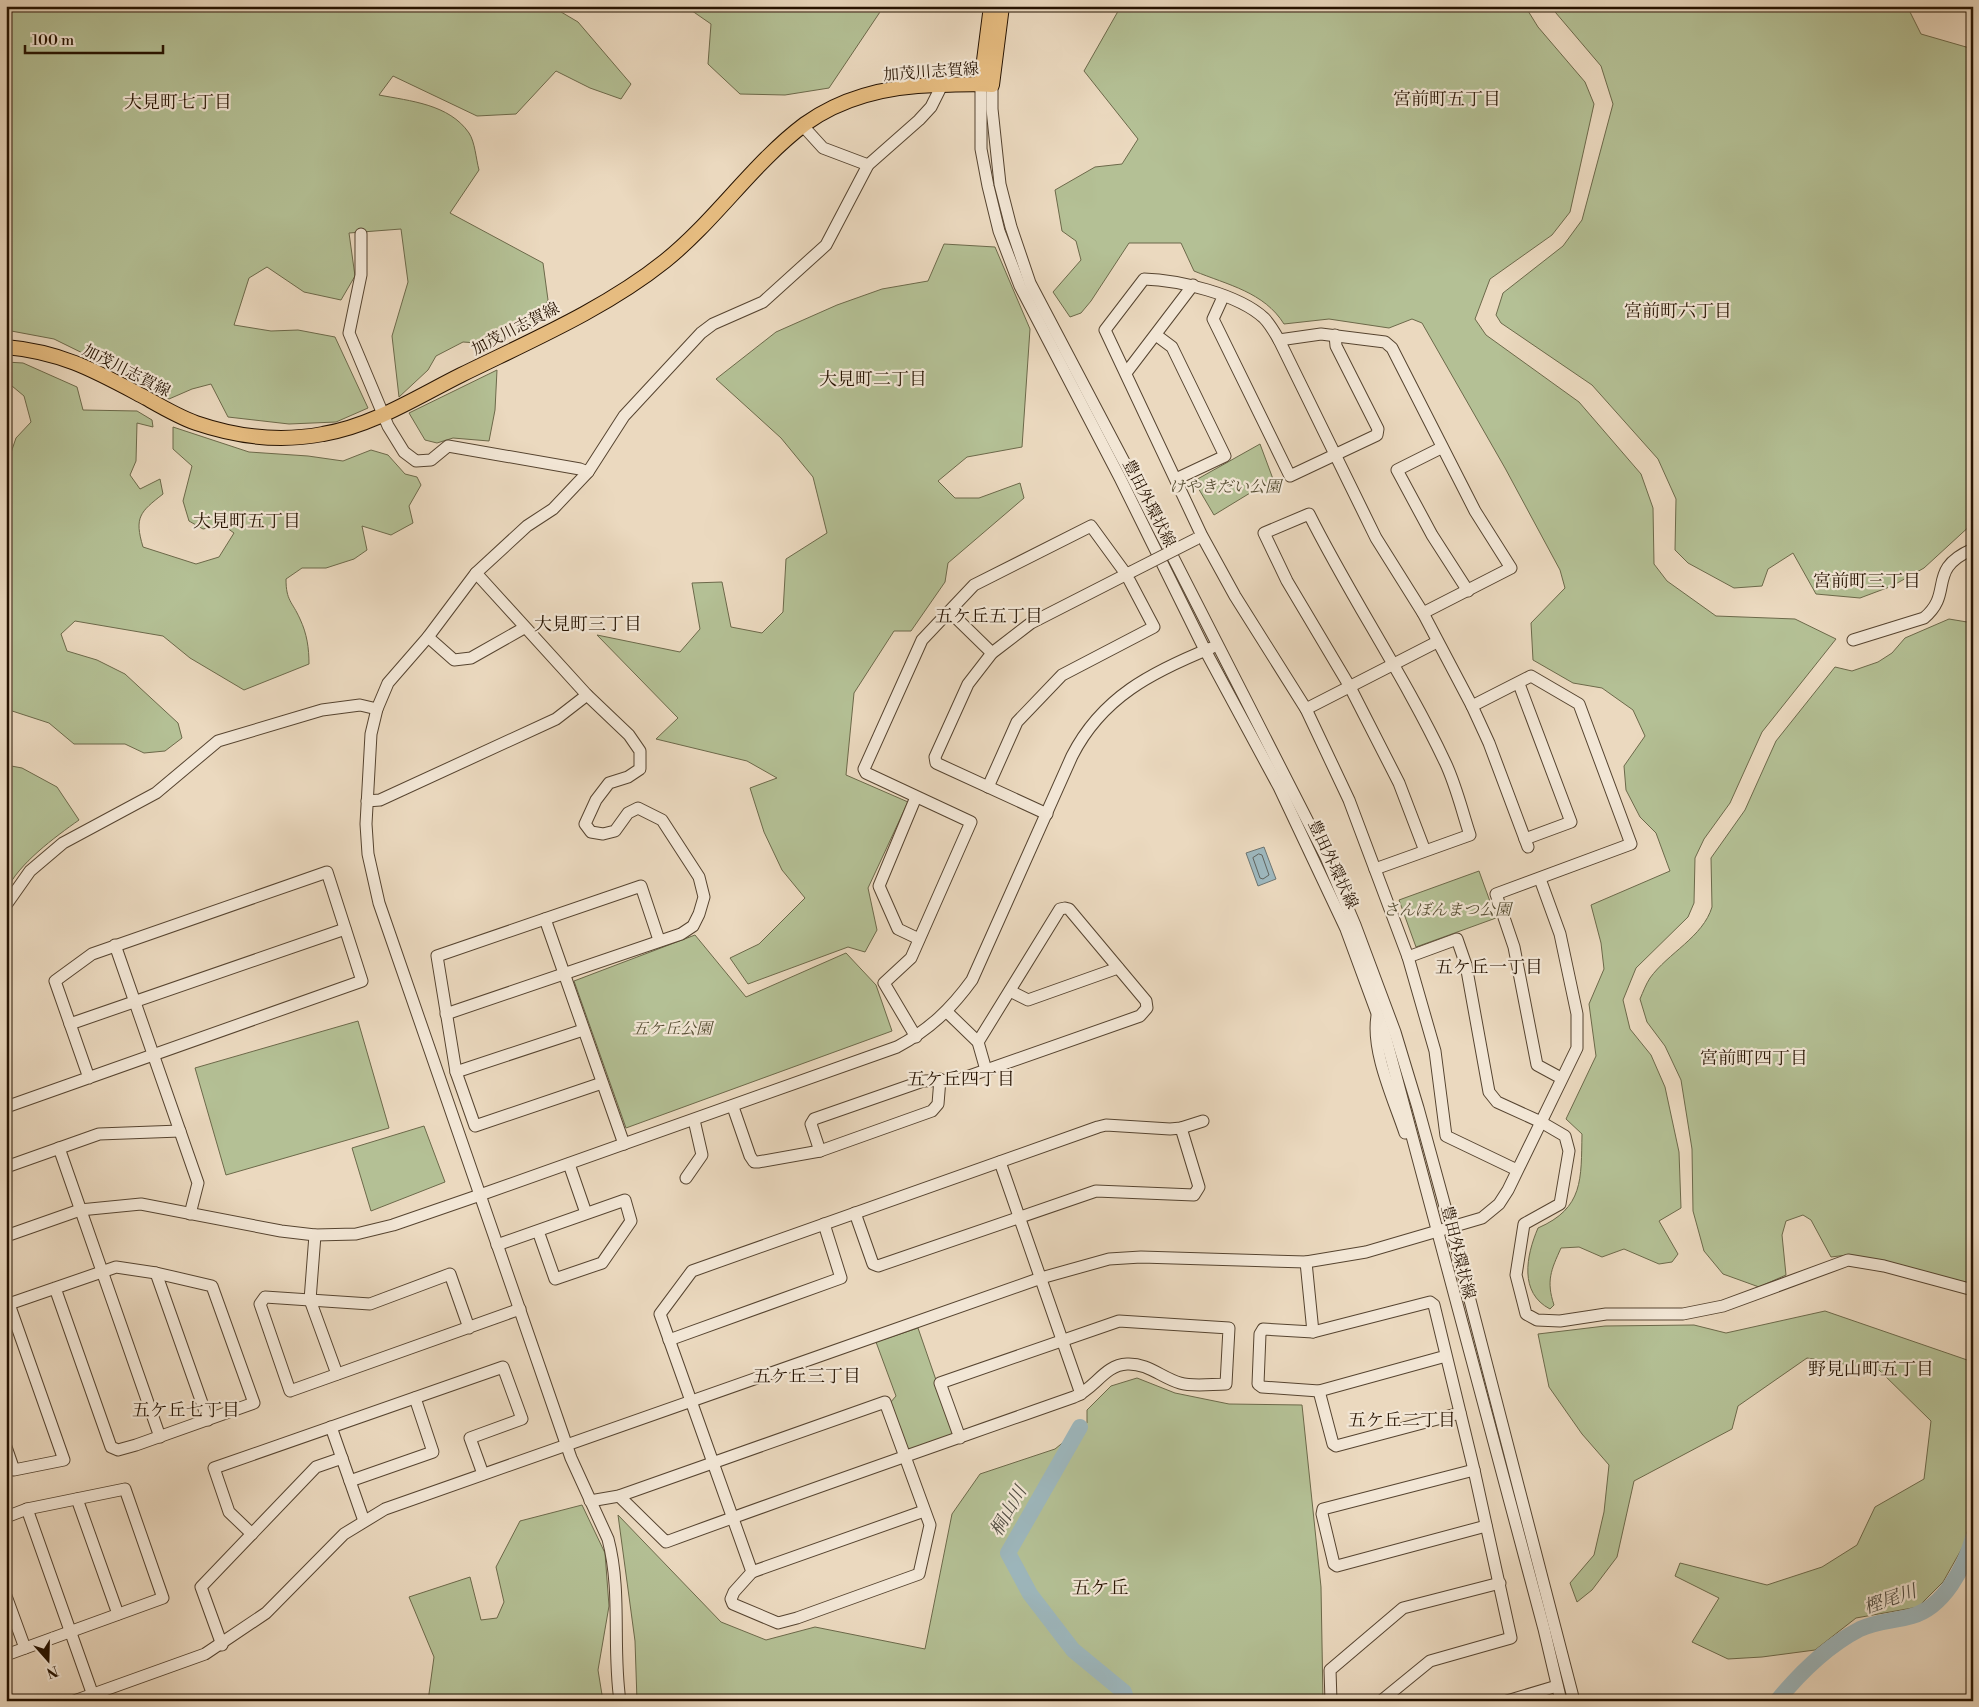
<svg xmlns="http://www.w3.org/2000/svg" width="1979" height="1707" font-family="'Libre Bodoni','Noto Serif JP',serif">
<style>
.green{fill:#b4c095;stroke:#6c694a}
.water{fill:#9db7bd;stroke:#6d7571}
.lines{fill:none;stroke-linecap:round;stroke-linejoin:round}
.shore{stroke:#61645e;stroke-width:1}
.river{stroke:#9db7bd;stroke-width:16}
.minor-casing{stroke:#564430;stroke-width:13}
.major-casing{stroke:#251200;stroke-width:16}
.minor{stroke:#f2e6d5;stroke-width:11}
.major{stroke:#e6bc80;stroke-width:14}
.minor-bridge-casing{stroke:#564430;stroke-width:13;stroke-linecap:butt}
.minor-bridge{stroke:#f2e6d5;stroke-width:11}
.labels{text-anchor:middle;stroke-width:4.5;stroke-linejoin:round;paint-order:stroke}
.street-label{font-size:16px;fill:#251200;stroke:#f2e6d5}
.park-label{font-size:16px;font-style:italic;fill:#574f34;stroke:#f2e6d5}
.neighbourhood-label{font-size:18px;fill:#251200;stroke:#f2e6d5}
.water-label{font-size:18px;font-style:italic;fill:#4f4c42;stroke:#f2e6d5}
.quarter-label{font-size:19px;fill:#251200;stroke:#f2e6d5}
</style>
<rect width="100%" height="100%" fill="#ebd9bf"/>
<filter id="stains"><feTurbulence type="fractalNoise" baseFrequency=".004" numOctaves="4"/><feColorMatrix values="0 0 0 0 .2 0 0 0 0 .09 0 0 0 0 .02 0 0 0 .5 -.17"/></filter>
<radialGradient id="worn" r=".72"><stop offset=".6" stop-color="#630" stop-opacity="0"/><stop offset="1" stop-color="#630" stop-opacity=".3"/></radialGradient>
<g class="green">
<path d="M6,6H551L578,22L631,84L621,99L590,88L556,71L516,114L477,116L393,76L379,95C410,101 449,104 469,133C475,142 476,159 479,170L450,213L543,263L548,300L532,328L493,344L463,342L436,356L428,370L399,397L392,336L408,282L401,229L349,233L355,276L341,300L304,292L267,267L249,278L234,325L271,331L298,330L335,337L368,408L336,422L289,424L228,417L211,384L192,389L169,399L115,369L54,339L6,330Z"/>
<polygon points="685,6 884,6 829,88 785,95 740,94 708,64 711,24"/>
<path d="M1121,6H1525L1538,27L1585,82L1594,104L1570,212L1552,235L1490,279L1475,319L1486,335L1579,402L1641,474L1653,508L1654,564L1667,581L1716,616L1795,619L1836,639L1762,732L1730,803L1704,839L1695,858L1694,903L1688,917L1636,968L1623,1000L1630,1029L1651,1055L1665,1087L1679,1152L1681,1208L1659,1221L1678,1254L1672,1262L1659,1264L1624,1249L1602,1257L1579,1247L1561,1248C1551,1270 1546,1281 1554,1305L1550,1309C1519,1293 1526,1256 1538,1228C1584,1208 1581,1179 1582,1134L1566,1119L1596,1056L1589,1004L1604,969L1601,943L1591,905L1670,871L1656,833L1640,817L1626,790L1624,766L1645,736L1633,710L1602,688L1573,683L1533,660L1531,623L1565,588L1560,570L1505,468L1422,323L1412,319L1389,328L1329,319L1284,324C1264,292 1228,285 1194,271L1181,243H1129L1091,301L1081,313L1070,317L1053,292L1081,260L1076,241L1062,231L1055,190L1095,167L1122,164L1138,139L1084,71Z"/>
<polygon points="1550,6 1907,6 1921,34 1973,49 1973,523 1924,568 1892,586 1860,598 1816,594 1793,553 1768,569 1762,586 1734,588 1688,563 1675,550 1676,499 1658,459 1592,385 1501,323 1496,315 1503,293 1563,246 1582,220 1613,104 1601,66"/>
<polygon points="944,244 995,247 1030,329 1022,447 967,457 938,481 955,498 979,498 1020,483 1024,498 948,563 945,582 911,631 894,631 854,693 846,775 908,802 868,888 877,930 865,952 848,947 748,984 730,958 759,944 805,898 782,870 764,832 750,788 777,778 747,761 656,739 678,718 597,635 680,652 700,629 692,583 722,582 731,627 762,633 783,612 786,559 827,533 813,477 781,438 716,379 776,332 837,305 882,289 928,281"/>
<path d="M6,362L23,363L77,387L83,410L137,411L152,420L153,427L137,423L136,461L130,475L140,489L160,479L163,494C140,512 134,517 143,547L196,564L219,557L234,533L223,525L203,529L189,521L183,501L192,466L173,449V427L249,452L308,456L343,461L371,450L388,455L405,474L417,477L421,485L409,506L413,523L391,535L362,526L367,550L354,559L326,568H302L286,579C286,601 292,601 300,619C307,634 309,648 309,664L244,690L190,658L163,636L75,621L61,634L67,651L97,660L125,674L178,723L182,738L165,751L144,753L125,744H74L49,723L6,709V467L16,438L31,422L24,396L6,381Z"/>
<polygon points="497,370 495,410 489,441 453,438 437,443 425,440 409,413"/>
<polygon points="1260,444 1273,479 1214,515 1194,481"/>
<path d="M1949,619L1973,623V1285L1847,1255L1831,1257L1811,1220L1803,1215L1786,1221L1782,1235L1786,1275L1759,1287L1723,1274L1704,1251L1693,1211L1692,1149L1681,1080L1665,1046L1647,1022L1640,999C1643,992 1646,984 1650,978C1668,953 1703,937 1712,907L1711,858L1745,810L1776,741L1835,667L1852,671L1878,662L1892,653L1905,638Z"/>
<path d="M6,765L22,768L57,787L79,820C55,837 18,864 6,891Z"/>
<polygon points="1479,871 1496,918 1416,947 1399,900"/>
<polygon points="695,935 746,997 846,953 876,985 892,1031 626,1128 574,981"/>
<polygon points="358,1021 389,1128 226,1175 195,1068"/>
<polygon points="424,1126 445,1182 371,1211 352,1148"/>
<polygon points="1825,1311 1973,1362 1973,1504 1965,1543 1943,1582 1918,1607 1856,1618 1815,1650 1762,1657 1728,1659 1692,1642 1719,1598 1675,1576 1680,1563 1767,1585 1822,1567 1857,1545 1875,1507 1924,1479 1931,1421 1879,1370 1807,1358 1738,1406 1732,1429 1634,1481 1617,1557 1592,1590 1577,1602 1570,1583 1594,1555 1604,1512 1609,1465 1582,1434 1549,1387 1538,1334 1605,1326 1694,1325 1726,1333"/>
<polygon points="918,1328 955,1435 907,1452 890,1403 896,1396 876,1342"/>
<polygon points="1137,1378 1175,1393 1229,1404 1302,1405 1321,1587 1323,1701 637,1701 635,1641 618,1515 721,1622 766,1640 815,1627 925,1649 952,1514 980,1474 1055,1449 1087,1423 1087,1410 1111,1386"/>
<polygon points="582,1505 605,1553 609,1606 598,1670 603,1701 428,1701 434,1657 409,1597 470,1577 481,1620 497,1618 504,1602 496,1567 520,1521"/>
</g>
<polygon class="water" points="1264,847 1276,879 1258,886 1246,853"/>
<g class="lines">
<polygon class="shore" points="1259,854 1262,855 1269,875 1263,879 1260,878 1253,858"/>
<g class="river">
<polyline points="1080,1427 1008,1553 1030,1594 1073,1650 1124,1692 1127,1701"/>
<path d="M1777,1701C1799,1674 1829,1645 1860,1629C1877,1621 1895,1621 1912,1616C1944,1607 1964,1568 1973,1538"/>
</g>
<defs>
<g id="minor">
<polyline points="981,84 981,149 988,186 999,231 1020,286 1120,478 1205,650 1279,787 1346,929 1385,1035 1544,1629 1561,1701"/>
<polyline points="992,85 992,109 1000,184 1011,227 1030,283 1130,473 1326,857 1355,925 1395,1032 1418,1108 1458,1254 1574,1701"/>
<polyline points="803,126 823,148 868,165"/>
<polyline points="361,234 361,275 349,333 388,426 404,452 416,461 431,460 448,446 580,469 588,472"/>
<polyline points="1223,297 1213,319 1290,476 1377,435 1378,429 1336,346 1335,335"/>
<polyline points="1156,335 1172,347 1225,456 1176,479"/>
<polyline points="1279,340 1321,334 1385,342 1392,348 1475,511 1511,568 1423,613"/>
<polyline points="1126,373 1193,285"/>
<polyline points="1441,448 1397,470 1432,535 1468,591"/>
<polyline points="950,612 992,653"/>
<polyline points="428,637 454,660 471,658 524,628"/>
<path d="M1853,640L1924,618C1955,592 1925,570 1973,549"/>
<polyline points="1519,684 1571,822 1525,839"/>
<polyline points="1472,706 1531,676 1579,704 1631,844 1496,894 1514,947 1537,1065 1561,1078"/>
<polyline points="1306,709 1437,642"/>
<polyline points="916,797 879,886 898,929 919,939"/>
<polyline points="367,801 380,800 556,719 587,695"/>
<polyline points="1047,814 936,763 935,757 968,684 992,653 1031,623 1131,572"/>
<path d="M1375,869L1470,835C1462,811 1456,785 1445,762C1405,677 1351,598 1309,514L1264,533L1287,581L1350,687L1399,783L1425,851"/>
<polyline points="6,905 30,871 63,843 156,793 218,741 322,710 360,705 377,709"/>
<polyline points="545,919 624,1144"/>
<polyline points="115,945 198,1183 190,1214"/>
<polyline points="1408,957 1457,939 1466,965 1489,1092 1497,1102 1541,1122 1565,1136 1569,1151 1560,1204 1524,1224 1516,1275 1526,1314 1537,1320 1560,1321 1606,1314 1683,1314 1723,1306 1848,1260 1884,1266 1973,1290"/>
<polyline points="1010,991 1028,1000 1118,968"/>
<polyline points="947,1012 978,1042 986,1070"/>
<polyline points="446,1014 681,934 693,926 699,914 704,897 699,877 662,820 638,808 628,813 615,831 603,834 591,832 585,824 596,800 609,783 628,777 640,769 640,751 629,735 587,695 476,573"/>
<path d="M1377,1016C1371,1051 1394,1100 1405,1133"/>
<polyline points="70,1024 345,929"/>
<polyline points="916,1037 884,983 911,958 971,822 866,773 864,769 922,640 974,585 1091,526 1126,574 1154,627 1062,675 1017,722 988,787"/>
<polyline points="456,1072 583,1030"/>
<polyline points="602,1083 475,1126 456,1072 437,956 641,886 659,940"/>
<polyline points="6,1107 362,981 327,872 92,954 55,981 89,1078"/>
<polyline points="733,1107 750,1156 754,1162 758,1162 820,1151 932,1111 938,1104 940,1079"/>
<polyline points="59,1148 160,1437"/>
<polyline points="820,1151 811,1124 814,1119 923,1081 958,1080 1140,1016 1147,1008 1146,1001 1069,909 1065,908 1060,909 978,1042"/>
<polyline points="1000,1162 1081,1394"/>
<polyline points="569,1164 586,1213"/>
<polyline points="6,1167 99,1134 180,1131"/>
<path d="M1517,1170L1446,1136L1435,1051L1408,957L1349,800L1306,709L1235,596L1202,536L1105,330L1144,279C1178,280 1238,294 1264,318C1270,324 1275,333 1279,340L1376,538L1423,613L1472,706L1489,743L1528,847"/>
<polyline points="686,1178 702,1155 694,1120"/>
<polyline points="855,1213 873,1264 878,1266 1096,1191 1194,1195 1199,1187 1181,1128"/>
<polyline points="315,1235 310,1300 337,1374"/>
<path d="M6,1236L80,1210L141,1204L281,1231L315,1235L356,1234L393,1225L480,1195L897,1047C929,1030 951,1009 972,980L1072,756C1102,697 1152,672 1211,648"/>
<polyline points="497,1245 625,1200 631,1221 602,1263 555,1279 538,1231"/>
<polyline points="1306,1262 1313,1332"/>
<polyline points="156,1273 208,1420"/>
<polyline points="6,1305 116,1267 156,1273 212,1286 254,1403 136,1445 118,1450 111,1447 55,1288"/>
<polyline points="469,1328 450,1274 370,1304 265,1297 260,1304 290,1391 520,1309"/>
<polyline points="669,1340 841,1278 824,1224"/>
<polyline points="1319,1391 1333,1444 1336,1446 1460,1413"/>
<polyline points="331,1427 364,1521"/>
<polyline points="6,1447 14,1470 64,1460 9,1304"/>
<polyline points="1474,1470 1323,1509 1322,1514 1334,1564 1337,1566 1486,1526"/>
<polyline points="350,1481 433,1452 415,1398"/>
<path d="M619,1496L666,1542C802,1492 938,1445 1074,1397C1095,1389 1104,1365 1127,1364C1148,1363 1162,1378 1180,1383C1193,1387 1212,1384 1226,1384L1229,1328L1119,1321L940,1383L960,1438"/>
<polyline points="77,1499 118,1614"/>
<path d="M590,1501L619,1496L885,1402L930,1525L919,1574L797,1618L778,1623L733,1604L731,1599L734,1592L752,1572C721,1486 691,1400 660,1314L692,1271L1098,1127L1106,1125L1170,1129L1181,1128L1203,1121"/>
<polyline points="27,1509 95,1701"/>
<polyline points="6,1517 27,1509 125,1489 163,1598 6,1655"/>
<polyline points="252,1534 229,1512 214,1468 503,1367 522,1419 470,1438 483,1474"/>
<polyline points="752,1572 924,1511"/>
<polyline points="6,1596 25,1648"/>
<polyline points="222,1645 201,1587 316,1467 342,1458"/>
<polyline points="74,1701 205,1654 266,1613 344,1534 385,1509 1041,1278 1109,1259 1141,1257 1306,1262 1366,1252 1482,1218 1499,1204 1508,1190 1577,1048 1577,1014 1560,934 1540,879"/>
<path d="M620,1701C612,1647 622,1592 608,1539L571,1458L379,903L368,854L366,824L371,734L377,709L388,683L428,637L476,573L527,526L553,509L588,472L624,416L701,333L713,324L763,302L826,245L868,165L919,120L931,107L942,85"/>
<polyline points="1331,1701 1330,1670 1403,1608 1500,1583"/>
<polyline points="1381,1701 1430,1661 1511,1638 1474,1470 1434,1305 1430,1302 1313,1332 1263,1329 1260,1334 1258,1384 1262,1387 1319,1391 1446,1356"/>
<polyline points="1507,1701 1557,1686"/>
</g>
<g id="major">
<polyline points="981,84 991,6"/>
<path d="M6,347C63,352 97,372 146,398C162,407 179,417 196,423C237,437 281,442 323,434C372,426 417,397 461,375C530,341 605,309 665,261C716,220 753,163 805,124C844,96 890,86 937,85C955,85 974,83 992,85L1002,6"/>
</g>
</defs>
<use href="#minor" class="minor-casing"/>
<use href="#major" class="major-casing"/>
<use href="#minor" class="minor"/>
<use href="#major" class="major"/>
<defs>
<polyline id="minor-bridge" points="1131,572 1196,539"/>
</defs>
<use href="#minor-bridge" class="minor-bridge-casing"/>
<use href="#minor-bridge" class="minor-bridge"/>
</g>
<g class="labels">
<g class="street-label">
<text transform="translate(931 71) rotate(-4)" y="6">加茂川志賀線</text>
<text transform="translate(515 328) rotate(-27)" y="6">加茂川志賀線</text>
<text transform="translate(127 370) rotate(27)" y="6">加茂川志賀線</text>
<text transform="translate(1150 503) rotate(63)" y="6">豊田外環状線</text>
<text transform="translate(1334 864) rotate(65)" y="6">豊田外環状線</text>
<text transform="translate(1459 1252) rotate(76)" y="6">豊田外環状線</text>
</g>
<g class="park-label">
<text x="1225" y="492">けやきだい公園</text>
<text x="1447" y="915">さんぼんまつ公園</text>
<text x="672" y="1034">五ケ丘公園</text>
</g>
<g class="neighbourhood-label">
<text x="1447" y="105">宮前町五丁目</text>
<text x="178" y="108">大見町七丁目</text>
<text x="1678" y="317">宮前町六丁目</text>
<text x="873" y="385">大見町二丁目</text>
<text x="247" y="527">大見町五丁目</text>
<text x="1867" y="587">宮前町三丁目</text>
<text x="989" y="622">五ケ丘五丁目</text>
<text x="588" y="630">大見町三丁目</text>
<text x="1489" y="973">五ケ丘一丁目</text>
<text x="1754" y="1064">宮前町四丁目</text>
<text x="961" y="1085">五ケ丘四丁目</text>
<text x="1871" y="1375">野見山町五丁目</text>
<text x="807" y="1382">五ケ丘三丁目</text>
<text x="186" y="1416">五ケ丘七丁目</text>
<text x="1402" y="1426">五ケ丘二丁目</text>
</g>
<g class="water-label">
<text transform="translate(1008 1511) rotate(-60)" y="6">桐山川</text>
<text transform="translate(1890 1599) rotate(-19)" y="6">樫尾川</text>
</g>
<g class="quarter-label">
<text x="1100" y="1594">五ケ丘</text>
</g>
</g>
<rect width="1979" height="1707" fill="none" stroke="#ebd9bf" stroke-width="25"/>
<rect x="8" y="8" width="1964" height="1692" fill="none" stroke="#251200" stroke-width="2.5"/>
<rect x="12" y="12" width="1954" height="1682" fill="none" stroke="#251200"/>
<g transform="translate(48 1660) rotate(160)" stroke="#f2e6d5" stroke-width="4" paint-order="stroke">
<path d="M0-4L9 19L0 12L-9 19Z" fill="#251200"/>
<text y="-8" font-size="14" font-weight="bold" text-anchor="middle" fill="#251200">N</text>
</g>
<path d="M25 45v8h138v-8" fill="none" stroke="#251200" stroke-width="2.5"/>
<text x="32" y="45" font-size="15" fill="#251200" stroke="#f2e6d5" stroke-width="4" paint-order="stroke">100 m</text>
<rect width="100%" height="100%" filter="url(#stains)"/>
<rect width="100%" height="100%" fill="url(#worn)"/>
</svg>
